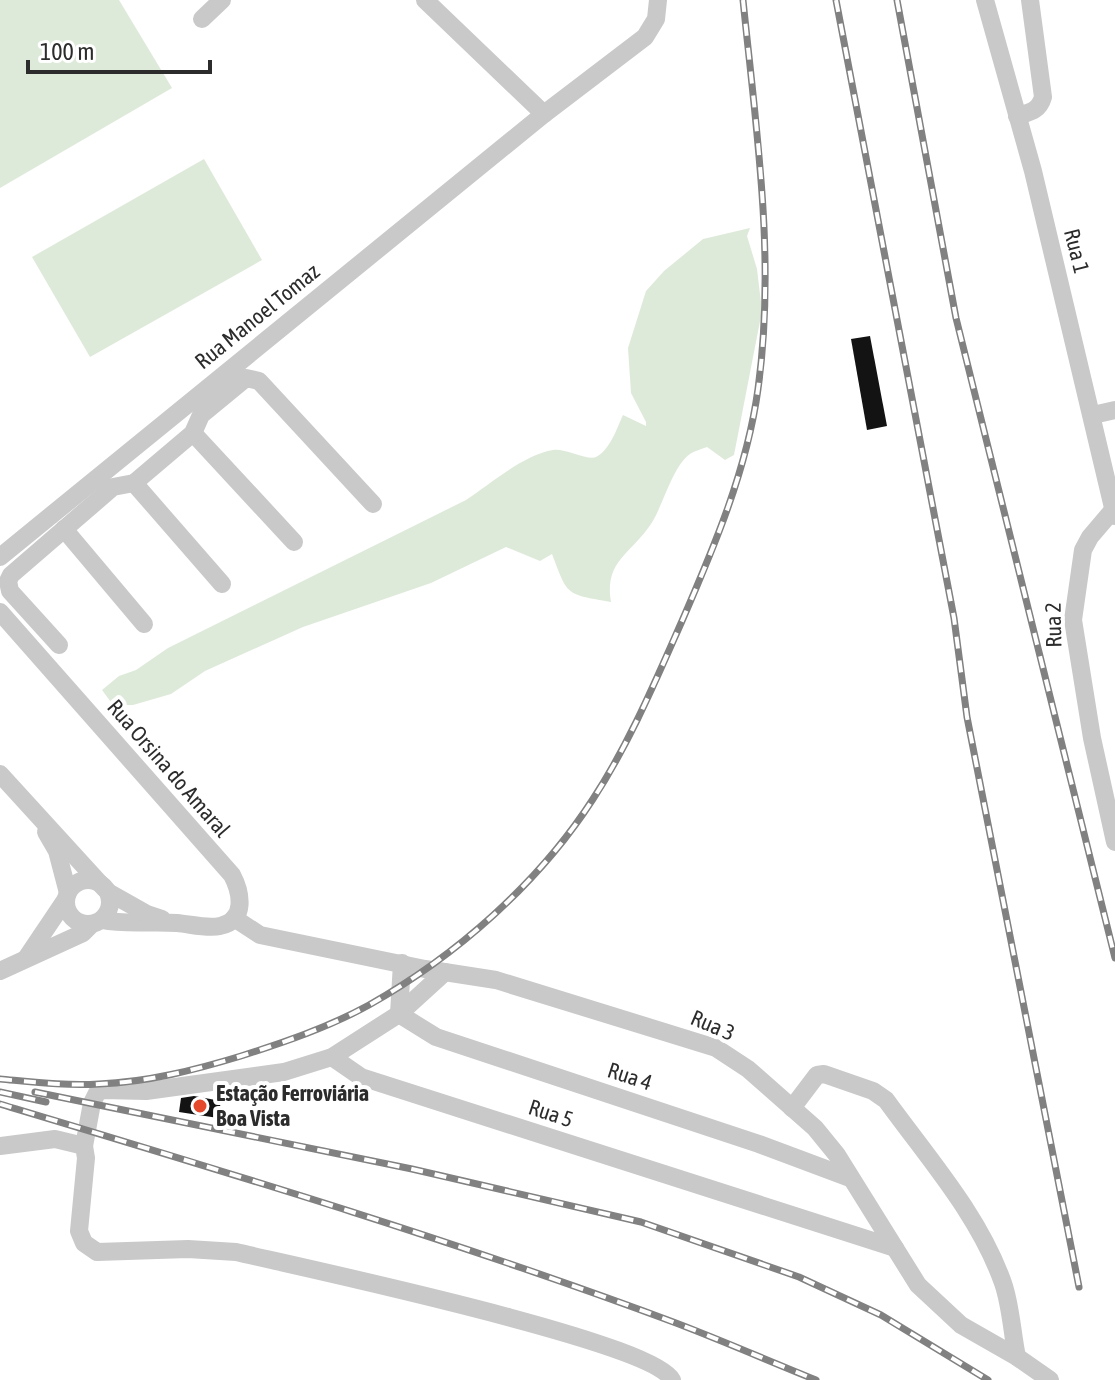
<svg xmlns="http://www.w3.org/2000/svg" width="1115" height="1380" font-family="'Asap Condensed',sans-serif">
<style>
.green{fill:#deead9}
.building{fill:#131313}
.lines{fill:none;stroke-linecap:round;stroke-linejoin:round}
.minor{stroke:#c9c9c9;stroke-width:18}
.rail-casing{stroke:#818181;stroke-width:7}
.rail{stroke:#fff;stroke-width:4;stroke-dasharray:12;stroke-linecap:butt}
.poi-dot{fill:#e4492c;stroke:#fff;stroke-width:3}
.labels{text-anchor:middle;stroke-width:8;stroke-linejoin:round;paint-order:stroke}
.street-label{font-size:22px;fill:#2c2c2c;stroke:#fff}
.poi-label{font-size:22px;font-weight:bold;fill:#2c2c2c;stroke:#fff;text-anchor:start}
</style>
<rect width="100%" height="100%" fill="#fff"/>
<g class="green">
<polygon points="0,0 119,0 172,88 0,188"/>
<polygon points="204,159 262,260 90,357 32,257"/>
<path d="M750,228L747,236L757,269L762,311L734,455L725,460L707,447C702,449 694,451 690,454C672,467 663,506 651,524C631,554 604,561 611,602C565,594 568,596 552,554L540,561L506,547L431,583L303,627L205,671L171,694L133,705H113L102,690L119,676L136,670L168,648L466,500C490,484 525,454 553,450C565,448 588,461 596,457C610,450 617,428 623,415L646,426V422L631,393L628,348L646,291L664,271L703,239Z"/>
</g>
<g class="building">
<polygon points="870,336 887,426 867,430 851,339"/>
<polygon points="194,1096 221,1101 218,1118 179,1112 181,1098"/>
</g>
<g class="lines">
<g class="minor">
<polyline points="425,0 544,114"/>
<polyline points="985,0 1033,171 1115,516"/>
<polyline points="202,19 222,0"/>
<path d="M1017,116C1030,112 1039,111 1043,97L1030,0"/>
<polyline points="1093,415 1115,410"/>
<polyline points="193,433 294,542"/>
<polyline points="134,483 222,584"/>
<polyline points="1113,510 1090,537 1083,550 1073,620 1092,738 1115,842"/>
<polyline points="64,529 144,624"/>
<polyline points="0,557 544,114 645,37 656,19 658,0"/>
<path d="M0,612L232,875C241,892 247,921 220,926C207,929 190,924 177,923C151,921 126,925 102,920"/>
<polyline points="59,645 10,591 8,581 11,575 113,487 134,483 193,433 201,415 246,378 259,381 373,504"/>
<polyline points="0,774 105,889"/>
<polyline points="46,832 57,851 68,893"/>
<circle cx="88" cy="902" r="22"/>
<polyline points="108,892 147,914 162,919"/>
<polyline points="234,918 260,935 425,969 496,980 716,1048 748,1069 815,1128 837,1155 918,1285 961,1325 1017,1357 1050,1380"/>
<polyline points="27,957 66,899"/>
<polyline points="402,963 399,1014 436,1037 759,1144 850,1178"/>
<polyline points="0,971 83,933 92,924"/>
<polyline points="332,1057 361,1077 895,1248"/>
<path d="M792,1108L817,1075L824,1074L873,1091L886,1100C928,1158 979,1215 1003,1283C1011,1306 1012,1333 1017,1357"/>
<path d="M0,1146L55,1139L84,1146L86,1158L79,1231L84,1243L97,1252L188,1249L236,1252C299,1267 652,1341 672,1380"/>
<polyline points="84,1146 92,1103 97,1093 103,1090 146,1091 284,1072 332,1057 399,1014 445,972"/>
</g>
<defs>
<g id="rail">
<polyline points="836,0 954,618 967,717 1079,1287"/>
<polyline points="897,0 956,318 1115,958"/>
<path d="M0,1079C33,1082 66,1086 99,1084C148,1082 195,1070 241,1056C285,1042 329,1027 369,1005C456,956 539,883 593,799C629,744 655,682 682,621C714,547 747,470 758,389C776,259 756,129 743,0"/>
<polyline points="0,1092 46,1102"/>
<polyline points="35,1092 412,1169 641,1222 799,1277 881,1315 988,1380"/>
<path d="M0,1104C226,1172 454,1240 676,1323C723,1341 769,1361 816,1380"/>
</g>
</defs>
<use href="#rail" class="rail-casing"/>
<use href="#rail" class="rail"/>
</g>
<circle class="poi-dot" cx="200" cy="1106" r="8"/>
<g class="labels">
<g class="street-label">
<text transform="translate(1077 251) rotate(76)" y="8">Rua 1</text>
<text transform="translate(257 316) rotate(-39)" y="8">Rua Manoel Tomaz</text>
<text transform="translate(1053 625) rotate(-91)" y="8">Rua 2</text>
<text transform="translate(169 768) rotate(49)" y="8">Rua Orsina do Amaral</text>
<text transform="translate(713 1025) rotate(23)" y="8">Rua 3</text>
<text transform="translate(630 1076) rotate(18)" y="8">Rua 4</text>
<text transform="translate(551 1113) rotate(18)" y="8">Rua 5</text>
</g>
<g class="poi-label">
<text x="216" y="1101">Estação Ferroviária<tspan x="216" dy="25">Boa Vista</tspan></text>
</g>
</g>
<path d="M28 60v12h182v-12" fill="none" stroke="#2c2c2c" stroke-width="4"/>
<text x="40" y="60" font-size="24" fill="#2c2c2c" stroke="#ffffff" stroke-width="6" paint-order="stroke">100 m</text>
</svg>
